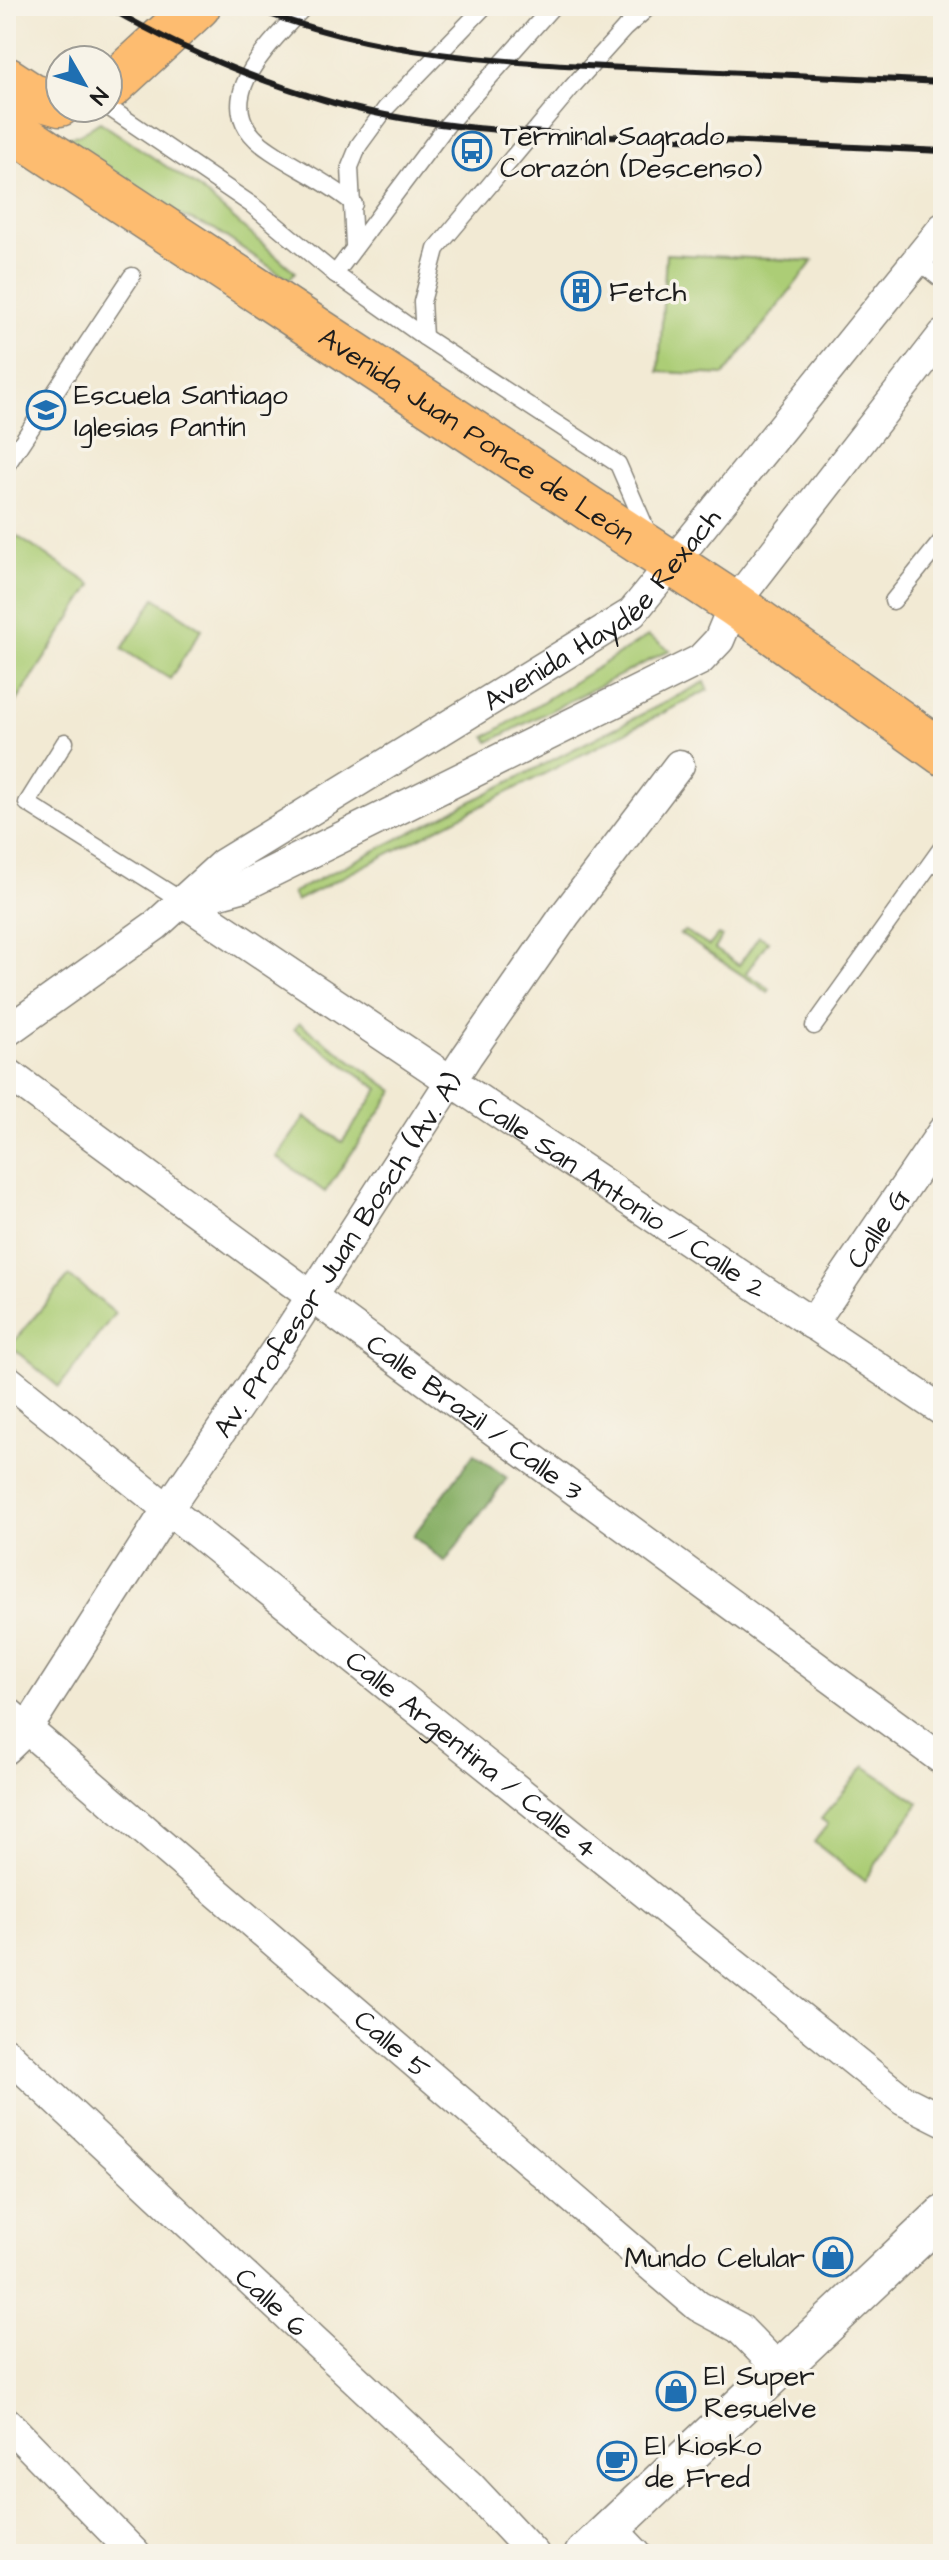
<svg xmlns="http://www.w3.org/2000/svg" width="949" height="2560" font-family="'Architects Daughter',sans-serif">
<style>
.green{fill:#accd76;stroke:#647449;stroke-width:2}
.forest{fill:#89b067;stroke:#526642;stroke-width:2}
.lines{fill:none;stroke-linecap:round;stroke-linejoin:round}
.service-casing{stroke:#878378;stroke-width:19}
.minor-casing{stroke:#878378;stroke-width:33}
.tertiary-casing{stroke:#878378;stroke-width:41}
.primary-casing{stroke:#878378;stroke-width:47}
.motorway-casing{stroke:#878378;stroke-width:47}
.service{stroke:#fff;stroke-width:16}
.minor{stroke:#fff;stroke-width:30}
.tertiary{stroke:#fff;stroke-width:38}
.primary{stroke:#fdbc70;stroke-width:44}
.motorway{stroke:#fdbc70;stroke-width:44}
.rail{stroke:#1c1c1c;stroke-width:6}
.labels{text-anchor:middle;stroke-width:7;stroke-linejoin:round;paint-order:stroke}
.poi-label{font-size:28px;fill:#1c1c1c;stroke:#f7f3e8;text-anchor:start}
.street-label{font-size:28px;fill:#1c1c1c;stroke:#f7f3e8}
</style>
<rect width="100%" height="100%" fill="#f7f3e8"/>
<filter id="ink" filterUnits="userSpaceOnUse"><feTurbulence type="fractalNoise" baseFrequency=".0125" numOctaves="2"/><feDisplacementMap in="SourceGraphic" scale="16" xChannelSelector="R" yChannelSelector="G"/><feConvolveMatrix kernelMatrix="1 2 1 2 8 2 1 2 1" color-interpolation-filters="sRGB"/></filter>
<filter id="wash" filterUnits="userSpaceOnUse"><feTurbulence type="fractalNoise" baseFrequency=".006" numOctaves="4" result="noise"/><feDisplacementMap in="SourceGraphic" scale="32" xChannelSelector="R" yChannelSelector="G"/><feGaussianBlur stdDeviation="1.8" result="paint"/><feColorMatrix in="noise" values="0 0 0 0 0 0 0 0 0 0 0 0 0 0 0 0 0 1.4 0 .05"/><feComposite in="paint" operator="in"/></filter>
<g filter="url(#wash)">
<rect width="100%" height="100%" fill="#f2ead4"/>
<g class="green">
<polygon points="100,122 197,187 295,272 289,280 214,229 166,210 58,138 79,135"/>
<polygon points="666,254 813,261 724,375 659,372"/>
<polygon points="6,529 92,585 6,718"/>
<polygon points="155,598 202,629 170,679 122,649"/>
<polygon points="648,636 670,650 489,742 486,737"/>
<polygon points="705,682 708,690 296,901 292,893"/>
<polygon points="685,931 709,946 718,935 722,937 715,949 739,965 759,936 768,941 746,973 770,989 768,992 680,934"/>
<polygon points="299,1023 394,1091 325,1192 277,1157 305,1117 342,1142 379,1089 294,1029"/>
<polygon points="69,1276 115,1313 59,1387 10,1346"/>
<polygon points="865,1766 919,1803 864,1881 814,1842 828,1824 821,1819 825,1814"/>
</g>
<polygon class="forest" points="474,1454 507,1478 445,1562 413,1536"/>
</g>
<g filter="url(#ink)">
<g class="lines">
<defs>
<g id="service">
<path d="M305,6C269,46 200,105 271,151C299,170 328,182 354,204"/>
<polyline points="108,107 252,205 335,274 424,337 618,464 648,533"/>
<polyline points="354,245 350,167 359,145 386,108 485,6"/>
<polyline points="917,260 943,281"/>
<polyline points="335,274 447,125 553,6"/>
<polyline points="424,337 422,302 436,249 571,88 625,28 650,6"/>
<polyline points="6,466 132,276"/>
<polyline points="893,601 943,539"/>
<polyline points="65,742 27,803 184,902"/>
<polyline points="814,1026 943,846"/>
</g>
<g id="minor">
<path id="s1" d="M184,902L943,1411"/>
<polyline points="186,902 241,887 700,660 719,640 734,604 943,335"/>
<path id="s2" d="M6,1032L156,925L223,864L632,613L943,228"/>
<path id="s3" d="M6,1072L943,1760"/>
<path id="s4" d="M812,1324L943,1131"/>
<path id="s5" d="M6,1379L903,2100L943,2120"/>
<path id="s6" d="M6,1711L698,2306L739,2328L781,2371"/>
<path id="s7" d="M6,1749L27,1729L169,1507L290,1330L467,1056L565,915L679,765"/>
<path id="s8" d="M6,2053L470,2486L534,2554"/>
<polyline points="6,2422 135,2554"/>
<polyline points="612,2529 636,2554"/>
</g>
<polyline id="tertiary" points="584,2554 943,2215"/>
<g id="primary">
<polyline points="6,79 32,96 60,104"/>
<path id="s9" d="M6,125L734,604L943,753"/>
</g>
<polyline id="motorway" points="111,86 198,6"/>
</defs>
<use href="#service" class="service-casing"/>
<use href="#minor" class="minor-casing"/>
<use href="#tertiary" class="tertiary-casing"/>
<use href="#primary" class="primary-casing"/>
<use href="#motorway" class="motorway-casing"/>
<use href="#service" class="service"/>
<use href="#minor" class="minor"/>
<use href="#tertiary" class="tertiary"/>
<use href="#primary" class="primary"/>
<use href="#motorway" class="motorway"/>
<g class="rail">
<path d="M106,6C178,48 253,80 334,103C431,130 533,133 634,137C737,142 840,146 943,151"/>
<path d="M249,6C376,58 515,63 650,69C748,73 845,77 943,82"/>
</g>
</g>
</g>
<defs>
<symbol id="bus-ring" viewBox="-11 -11 22 22"><circle r="9.5" fill="#f7f3e8" stroke="#1f6fb2" stroke-width="1.5"/><path d="M-5-6H5V4H4V6H2V4H-2V6H-4V4H-5ZM-3.5-4V0h7V-4ZM-3.5 1.2v1.5H-2V1.2ZM2 1.2v1.5H3.5V1.2Z" fill="#1f6fb2"/></symbol>
<symbol id="building-ring" viewBox="-11 -11 22 22"><circle r="9.5" fill="#f7f3e8" stroke="#1f6fb2" stroke-width="1.5"/><path d="M-4-6H4V6H1V3H-1V6H-4ZM-2.5-4.3h1.7v1.8h-1.7ZM.8-4.3h1.7v1.8H.8ZM-2.5-1h1.7V.8h-1.7ZM.8-1h1.7V.8H.8Z" fill="#1f6fb2"/></symbol>
<symbol id="school-ring" viewBox="-11 -11 22 22"><circle r="9.5" fill="#f7f3e8" stroke="#1f6fb2" stroke-width="1.5"/><path d="M0-5L7-2L0 1L-7-2ZM-4 1L0 2.5L4 1V4Q0 6-4 4Z" fill="#1f6fb2"/></symbol>
<symbol id="shop-ring" viewBox="-11 -11 22 22"><circle r="9.5" fill="#f7f3e8" stroke="#1f6fb2" stroke-width="1.5"/><path d="M-5-2.5h2.3a2.7 3.5 0 0 1 5.4 0H5L5.5 6h-11ZM-1.5-2.5h3a1.5 2.3 0 0 0-3 0Z" fill="#1f6fb2"/></symbol>
<symbol id="cafe-ring" viewBox="-11 -11 22 22"><circle r="9.5" fill="#f7f3e8" stroke="#1f6fb2" stroke-width="1.5"/><path d="M-5.5-4.5H6V0H3Q3 3.5 0 3.5H-2.5Q-5.5 3.5-5.5 0ZM3-3.2v2h1.7v-2ZM-6 4.5H4V6H-6Z" fill="#1f6fb2"/></symbol>
</defs>
<g fill-rule="evenodd">
<use href="#bus-ring" x="450" y="129" width="44" height="44"/>
<use href="#building-ring" x="559" y="269" width="44" height="44"/>
<use href="#school-ring" x="24" y="388" width="44" height="44"/>
<use href="#shop-ring" x="811" y="2235" width="44" height="44"/>
<use href="#shop-ring" x="654" y="2369" width="44" height="44"/>
<use href="#cafe-ring" x="595" y="2439" width="44" height="44"/>
</g>
<g class="labels">
<g class="poi-label">
<text x="500" y="145">Terminal Sagrado<tspan x="500" dy="32">Corazón (Descenso)</tspan></text>
<text x="609" y="301">Fetch</text>
<text x="74" y="404">Escuela Santiago<tspan x="74" dy="32">Iglesias Pantín</tspan></text>
<text x="805" y="2267" text-anchor="end">Mundo Celular</text>
<text x="704" y="2385">El Super<tspan x="704" dy="32">Resuelve</tspan></text>
<text x="645" y="2455">El kiosko<tspan x="645" dy="32">de Fred</tspan></text>
</g>
<g class="street-label">
<text dy="10" stroke="none"><textPath href="#s9" startOffset="564">Avenida Juan Ponce de León</textPath></text>
<text dy="10" stroke="none"><textPath href="#s2" startOffset="734">Avenida Haydée Rexach</textPath></text>
<text dy="10" stroke="none"><textPath href="#s1" startOffset="528">Calle San Antonio / Calle 2</textPath></text>
<text dy="10" stroke="none"><textPath href="#s4" startOffset="116">Calle G</textPath></text>
<text dy="10" stroke="none"><textPath href="#s7" startOffset="596">Av. Profesor Juan Bosch (Av. A)</textPath></text>
<text dy="10" stroke="none"><textPath href="#s3" startOffset="582">Calle Brazil / Calle 3</textPath></text>
<text dy="10" stroke="none"><textPath href="#s5" startOffset="598">Calle Argentina / Calle 4</textPath></text>
<text dy="10" stroke="none"><textPath href="#s6" startOffset="510">Calle 5</textPath></text>
<text dy="10" stroke="none"><textPath href="#s8" startOffset="364">Calle 6</textPath></text>
</g>
</g>
<rect width="949" height="2560" fill="none" stroke="#f7f3e8" stroke-width="32"/>
<g transform="translate(84 84) rotate(129)"><circle r="38" fill="#f7f3e8" stroke="#9f9d96" stroke-width="2"/>
<path d="M0-6L14 30L0 20L-14 30Z" fill="#1f6fb2"/>
<text y="-12" font-size="22" font-weight="bold" text-anchor="middle" fill="#1c1c1c">N</text>
</g>
</svg>
